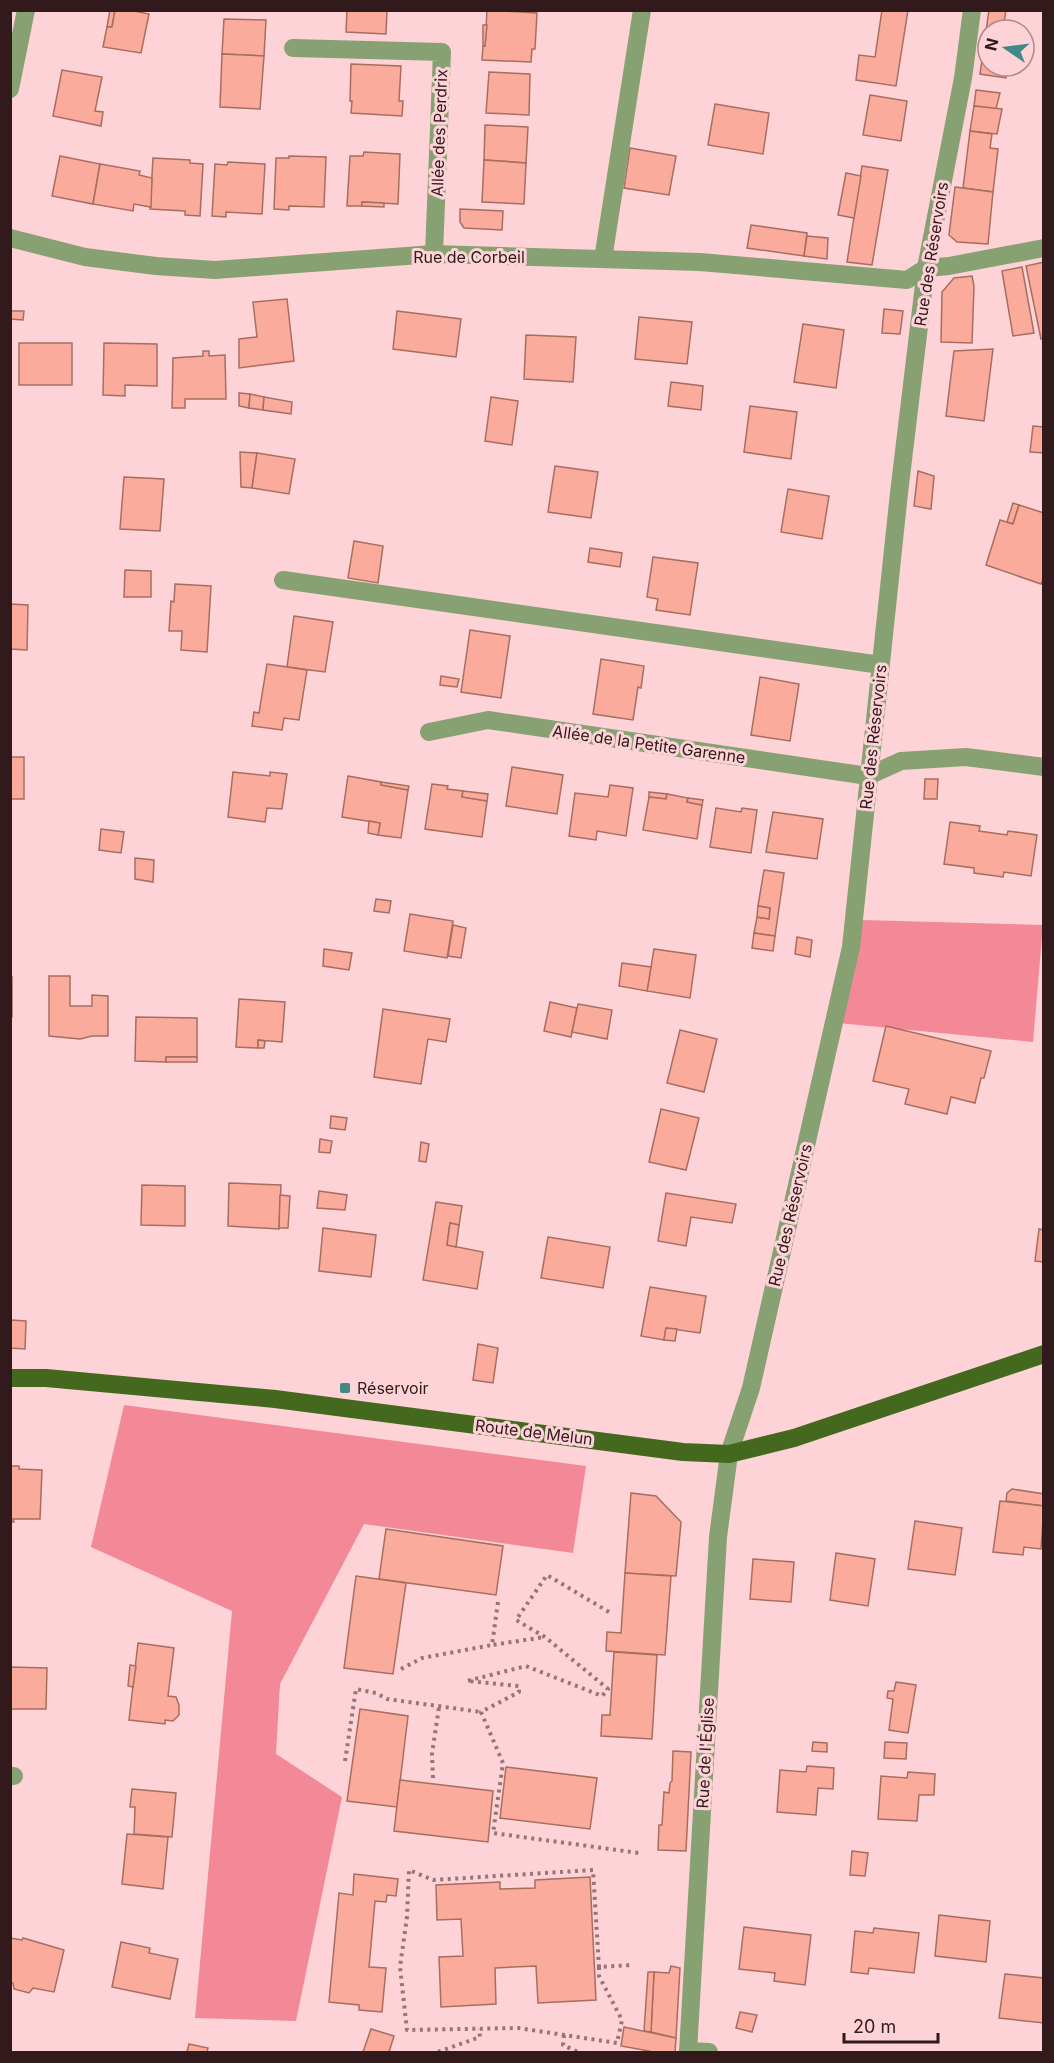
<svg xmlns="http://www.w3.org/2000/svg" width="1054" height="2063" font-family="Inter,sans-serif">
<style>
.forest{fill:#f38897}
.building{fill:#fbab9b;stroke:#a86d61;stroke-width:1.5}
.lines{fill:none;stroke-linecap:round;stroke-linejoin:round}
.path{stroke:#967578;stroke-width:4;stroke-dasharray:3 4.5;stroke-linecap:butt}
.minor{stroke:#87a172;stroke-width:18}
.major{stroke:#44691e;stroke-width:18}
.poi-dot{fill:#418986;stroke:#fdd3d7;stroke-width:2}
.labels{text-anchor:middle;stroke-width:6;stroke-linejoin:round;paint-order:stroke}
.street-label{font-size:16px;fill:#31191c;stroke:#fdd3d7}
.poi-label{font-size:16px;fill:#31191c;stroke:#fdd3d7;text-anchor:start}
</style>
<rect width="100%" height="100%" fill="#fdd3d7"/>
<g class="forest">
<polygon points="861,920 1043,925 1033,1042 838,1023"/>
<polygon points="124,1405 586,1466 573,1553 364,1524 280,1684 276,1754 342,1797 296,2021 195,2018 232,1611 91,1547"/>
</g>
<g class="building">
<polygon points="110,10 115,10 112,27 107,27"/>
<polygon points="115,10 129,10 149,14 141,53 103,47 107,27 112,27"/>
<polygon points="347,10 387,10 386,34 346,32"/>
<polygon points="487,10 537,13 535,49 532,49 531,62 482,60 483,46 485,46"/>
<polygon points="882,10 908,10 896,86 856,80 859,55 875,57"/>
<polygon points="989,10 1006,10 1003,30 988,30 988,66 1007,66 1006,78 980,74"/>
<polygon points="224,19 266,20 264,56 222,54"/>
<polygon points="483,25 487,25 485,46 483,46"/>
<polygon points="222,54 264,56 260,109 220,107"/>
<polygon points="351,64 401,66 399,101 403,101 402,116 351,113 352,101 350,101"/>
<polygon points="62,70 102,77 95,111 103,112 101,126 53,116"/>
<polygon points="489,72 530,74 529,115 486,113"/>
<polygon points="976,90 1000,93 996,109 974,106"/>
<polygon points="870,95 907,101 901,141 863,135"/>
<polygon points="715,104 769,113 763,154 708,145"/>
<polygon points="974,106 1002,109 997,134 970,131"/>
<polygon points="485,125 528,127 526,163 484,160"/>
<polygon points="970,131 992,134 990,148 998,149 993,192 963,188"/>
<polygon points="630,148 676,156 669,195 624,188"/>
<polygon points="364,152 400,154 398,204 362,202 362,206 347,206 350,156 363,156"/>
<polygon points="60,156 100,164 93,204 52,196"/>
<polygon points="289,156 326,157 324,207 289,206 289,210 274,209 276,158 289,158"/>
<polygon points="153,158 190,160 190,163 203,164 200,216 185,215 185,211 150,209"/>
<polygon points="484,160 526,163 524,204 482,202"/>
<polygon points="228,162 265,164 262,214 226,212 226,217 212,216 215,164 227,165"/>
<polygon points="100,164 140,171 139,175 152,178 151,207 134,204 133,211 93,204"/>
<polygon points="862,166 888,170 872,265 847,262"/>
<polygon points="846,173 861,176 854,218 838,215"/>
<polygon points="955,187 993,192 988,244 957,242 949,235"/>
<polygon points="362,202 384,203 384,207 362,206"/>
<polygon points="460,209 503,211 502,230 464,228 460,222"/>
<polygon points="751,225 807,233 804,256 747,248"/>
<polygon points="807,236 828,238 827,259 804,256"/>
<polygon points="1044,262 1044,338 1041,339 1026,266"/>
<polygon points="1022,267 1034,333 1013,336 1002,271"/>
<polygon points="972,276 974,286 972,343 941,342 942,292 954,278"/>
<polygon points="287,299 294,361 239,368 239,339 257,337 253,302"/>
<polygon points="884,309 903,311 900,334 882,333"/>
<polygon points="10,311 24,311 23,320 10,319"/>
<polygon points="397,311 461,319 456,357 393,349"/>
<polygon points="639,317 692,322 687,364 635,359"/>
<polygon points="803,324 844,330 836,388 794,382"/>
<polygon points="526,335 576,337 573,382 524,379"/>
<rect x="19" y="343" width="53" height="42"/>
<polygon points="104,343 157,344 157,386 125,385 125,396 103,395"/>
<polygon points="993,349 984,421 946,416 954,351"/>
<polygon points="203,351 209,351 209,356 225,355 226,399 185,399 185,408 172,408 173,358 203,356"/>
<polygon points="671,382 703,386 701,410 668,406"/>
<polygon points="239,393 250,394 249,408 239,406"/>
<polygon points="250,394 264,397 263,410 249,408"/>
<polygon points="264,397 292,402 291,414 263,410"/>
<polygon points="491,397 518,401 512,445 485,441"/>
<polygon points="750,406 797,412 791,459 744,452"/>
<polygon points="1033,426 1044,427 1044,453 1030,452"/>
<polygon points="240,452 257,453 252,488 241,487"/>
<polygon points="257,453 295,459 289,494 252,488"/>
<polygon points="555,466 598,472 591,518 548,512"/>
<polygon points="918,471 934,476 931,509 914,506"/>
<polygon points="124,477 164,479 160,531 120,529"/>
<polygon points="788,489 829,496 822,539 781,532"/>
<polygon points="1013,503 1019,505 1013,524 1007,522"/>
<polygon points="1019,505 1044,513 1044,577 1041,584 986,565 1000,520 1013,524"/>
<polygon points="354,541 383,546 378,583 348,578"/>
<polygon points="590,548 622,553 620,567 588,562"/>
<polygon points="653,557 698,563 690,615 656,610 658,599 647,597"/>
<polygon points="125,570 151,571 151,597 124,597"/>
<polygon points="175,584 211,586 207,652 181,650 182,631 169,631 171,601 174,602"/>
<polygon points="10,604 28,605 27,650 10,649"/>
<polygon points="294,616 333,622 325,672 287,667"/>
<polygon points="470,630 510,636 501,698 461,692"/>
<polygon points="601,659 644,666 641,688 638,687 633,720 593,714"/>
<polygon points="267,664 307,670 299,720 284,718 282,730 252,726 254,712 259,713"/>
<polygon points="441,676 459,679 457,687 440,685"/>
<polygon points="760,677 799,684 790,741 751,735"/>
<rect x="10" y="757" width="14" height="42"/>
<polygon points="512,767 563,775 557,814 506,806"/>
<polygon points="233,772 270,776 270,772 287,774 282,809 267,808 265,822 228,817"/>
<polygon points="348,776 381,782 381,785 408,790 401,838 378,835 380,823 342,817"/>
<polygon points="925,779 938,779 937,799 924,799"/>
<polygon points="381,782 409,786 408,790 381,785"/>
<polygon points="432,784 448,786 447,789 463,791 462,797 487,801 482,837 425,829"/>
<polygon points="610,785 633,788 626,836 597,831 596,840 569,836 575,793 608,797"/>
<polygon points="463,791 488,794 487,801 462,797"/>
<polygon points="649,792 667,794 666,799 649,797"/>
<polygon points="667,794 688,798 687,802 702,805 697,839 643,830 649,797 666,799"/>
<polygon points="688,798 703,800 702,805 687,802"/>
<polygon points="716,808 741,812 742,808 757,810 751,853 710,847"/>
<polygon points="773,812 823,819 817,859 766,852"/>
<polygon points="369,821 380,823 378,835 368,833"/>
<polygon points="950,822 980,826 979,831 1007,835 1008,831 1037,835 1031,876 1004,872 1003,877 974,873 974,868 944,864"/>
<polygon points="101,829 124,832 121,853 99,850"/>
<polygon points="135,858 154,860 153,882 135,879"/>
<polygon points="764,870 784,873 775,936 754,933 757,917 769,919 770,908 758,906"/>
<polygon points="376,899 391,901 389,913 374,911"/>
<polygon points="758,906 770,908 769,919 757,917"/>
<polygon points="410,914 453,921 447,958 404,951"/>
<polygon points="453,925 466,928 461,958 448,956"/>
<polygon points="754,933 775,936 773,951 752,948"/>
<polygon points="797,937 812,940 810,957 795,954"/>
<polygon points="324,949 352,953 349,970 323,966"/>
<polygon points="654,949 696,955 690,998 647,991"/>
<polygon points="622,963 651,967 647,991 619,986"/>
<polygon points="49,976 70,976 70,1006 92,1006 92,995 108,996 108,1036 92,1036 80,1039 49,1036"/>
<rect x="10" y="977" width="2" height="40"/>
<polygon points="239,999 285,1002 282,1042 258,1040 258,1048 236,1047"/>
<polygon points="550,1002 577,1008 571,1037 544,1031"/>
<polygon points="578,1004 612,1010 607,1039 572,1032"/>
<polygon points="383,1009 450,1019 446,1042 428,1039 421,1084 374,1077"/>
<polygon points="136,1017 197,1018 197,1057 166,1057 166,1062 135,1061"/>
<polygon points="886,1026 991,1051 984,1078 981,1078 975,1103 951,1097 947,1114 905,1104 909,1089 873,1081"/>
<polygon points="680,1030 717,1039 704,1092 667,1083"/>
<polygon points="258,1040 265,1041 264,1048 258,1048"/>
<rect x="166" y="1057" width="31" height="5"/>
<polygon points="661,1109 699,1118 686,1170 649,1162"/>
<polygon points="331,1116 347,1118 345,1130 330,1128"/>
<polygon points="320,1139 332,1141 330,1153 319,1152"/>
<polygon points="421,1142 429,1144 426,1162 419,1161"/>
<polygon points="229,1183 281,1185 279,1229 228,1226"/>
<polygon points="142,1185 185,1186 185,1226 141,1225"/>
<polygon points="319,1191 347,1195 345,1210 317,1208"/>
<polygon points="666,1193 736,1204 732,1223 691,1217 686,1246 658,1241"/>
<polygon points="280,1195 290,1196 288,1228 279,1228"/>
<polygon points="436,1202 462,1206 459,1225 450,1223 447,1245 483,1252 477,1289 423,1280"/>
<polygon points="450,1223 459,1225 456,1247 447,1245"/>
<polygon points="323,1228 376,1235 371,1277 319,1271"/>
<polygon points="1039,1229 1044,1230 1044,1262 1035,1261"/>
<polygon points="548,1237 610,1247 603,1288 541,1278"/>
<polygon points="650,1287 706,1296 700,1333 666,1328 664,1340 641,1336"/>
<polygon points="10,1320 26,1321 25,1349 10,1348"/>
<polygon points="666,1328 677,1329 675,1341 664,1340"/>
<polygon points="478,1344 498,1348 493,1383 473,1380"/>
<polygon points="10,1466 19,1466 19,1469 42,1470 40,1519 13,1519 14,1522 10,1522"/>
<polygon points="1012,1489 1044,1494 1043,1506 1006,1501 1007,1493"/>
<polygon points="631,1493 656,1496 681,1522 676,1576 625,1573"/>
<polygon points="1000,1501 1044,1506 1041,1549 1024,1547 1023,1555 993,1552"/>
<polygon points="915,1521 962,1528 955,1575 908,1569"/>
<polygon points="386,1529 503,1546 496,1595 379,1579"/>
<polygon points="836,1553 875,1559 868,1606 830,1600"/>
<polygon points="753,1559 794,1562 791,1602 750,1599"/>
<polygon points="625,1573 671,1576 665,1655 606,1651 607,1632 621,1633"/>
<polygon points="356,1576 406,1583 393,1674 344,1668"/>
<polygon points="138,1643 174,1648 168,1696 176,1697 179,1705 179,1715 173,1721 165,1720 165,1724 129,1720"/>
<polygon points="614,1652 657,1655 652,1739 601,1736 602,1715 610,1715"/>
<polygon points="130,1665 136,1666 133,1687 128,1686"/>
<polygon points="10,1667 47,1668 46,1709 10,1709"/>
<polygon points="896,1682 916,1685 908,1733 889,1730 893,1699 887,1698 888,1691 894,1691"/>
<polygon points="360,1709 408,1716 397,1807 347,1801"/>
<polygon points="813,1742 827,1743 827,1752 812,1751"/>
<polygon points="885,1742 907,1743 906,1759 884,1758"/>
<polygon points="673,1751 691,1752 686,1851 658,1850 659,1825 662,1825 664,1792 669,1793 670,1783 672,1781"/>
<polygon points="807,1766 834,1768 833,1789 818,1788 816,1815 777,1812 780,1770 806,1772"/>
<polygon points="506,1767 597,1778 590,1829 500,1818"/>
<polygon points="908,1772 935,1774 934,1795 919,1795 917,1821 878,1819 881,1776 907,1778"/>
<polygon points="400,1780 493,1791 488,1842 394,1831"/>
<polygon points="132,1789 176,1793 172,1837 134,1834 135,1807 130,1807"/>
<polygon points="127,1834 168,1837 163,1889 122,1884"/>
<polygon points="852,1851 868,1853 865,1876 850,1875"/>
<polygon points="354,1874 398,1879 396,1896 387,1895 386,1902 375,1901 369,1967 386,1968 382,2012 359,2010 359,2005 329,2002 339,1893 353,1895"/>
<polygon points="590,1877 596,2000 538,2003 536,1966 495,1968 496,2004 441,2007 439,1957 463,1956 461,1919 437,1920 436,1885 500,1882 500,1889 535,1888 535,1880"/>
<polygon points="939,1915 990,1921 986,1962 935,1956"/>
<polygon points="744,1927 811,1935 805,1985 774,1981 775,1973 739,1969"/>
<polygon points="874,1928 919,1933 914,1973 869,1968 868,1974 851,1972 855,1931 873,1933"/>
<polygon points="10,1938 22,1940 23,1938 64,1950 54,1992 33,1988 29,1993 14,1989 13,1983 10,1982"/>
<polygon points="121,1942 150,1948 149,1953 178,1959 170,1999 112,1987"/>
<polygon points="671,1966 680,1968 676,2038 651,2032 654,1972 669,1973"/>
<polygon points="648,1972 654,1972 651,2032 644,2031"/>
<polygon points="1005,1974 1044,1978 1044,2023 999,2018"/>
<polygon points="740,2012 757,2015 752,2032 736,2028"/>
<polygon points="624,2027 676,2038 675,2052 648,2052 649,2051 621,2046"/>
<polygon points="371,2029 394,2036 389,2052 363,2052"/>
<polygon points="189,2044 208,2048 207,2052 187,2052"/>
</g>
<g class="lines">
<g class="path">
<polyline points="498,1602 492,1645 545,1637"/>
<polyline points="609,1612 547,1575 516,1620 545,1637 608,1689 602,1696 526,1666 467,1681 519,1686 519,1692 481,1712 503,1763 493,1833 639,1853"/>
<polyline points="401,1669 422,1658 492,1645"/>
<polyline points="345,1761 356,1689 376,1693 387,1699 481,1712"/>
<polyline points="433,1778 432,1754 439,1707"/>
<polyline points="599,1967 599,1976 622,2020 617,2043 518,2028 407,2030 400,1967 407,1917 409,1870 433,1880 593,1870 599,1967 632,1965"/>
<polyline points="564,2035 563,2045 578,2052"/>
<polyline points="438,2052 480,2037 479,2029"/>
</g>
<g class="minor">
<polyline points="293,48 442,52 434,254"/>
<polyline points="10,89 26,10"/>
<polyline points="10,238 85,257 156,266 215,270 434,254 700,262 907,280 926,268 949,266 1044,248"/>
<polyline points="603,259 642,10"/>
<polyline points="283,580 881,665"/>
<polyline points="429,732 488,720 868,776 901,761 966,757 1044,767"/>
<polyline points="10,1776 14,1776"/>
<polyline points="688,2051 709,2052"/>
<polyline points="688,2052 718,1537 729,1454 751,1388 851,947 899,493 926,268 963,78 972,10"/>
</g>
<polyline class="major" points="10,1378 46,1378 275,1399 683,1452 729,1454 794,1438 1044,1354"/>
</g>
<rect class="poi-dot" x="339" y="1382" width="12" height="12" rx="3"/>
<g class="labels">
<g class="street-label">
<text transform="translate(439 133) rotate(-88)" y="6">Allée des Perdrix</text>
<text transform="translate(931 254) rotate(-81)" y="6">Rue des Réservoirs</text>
<text x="469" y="263">Rue de Corbeil</text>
<text transform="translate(873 737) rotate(-84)" y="6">Rue des Réservoirs</text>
<text transform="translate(649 744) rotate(8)" y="6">Allée de la Petite Garenne</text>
<text transform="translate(790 1215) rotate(-77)" y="6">Rue des Réservoirs</text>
<text transform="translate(534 1432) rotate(7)" y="6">Route de Melun</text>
<text transform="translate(705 1753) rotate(-87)" y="6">Rue de l'Église</text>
</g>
<g class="poi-label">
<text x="357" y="1394">Réservoir</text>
</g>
</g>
<rect width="1054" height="2063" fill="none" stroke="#31191c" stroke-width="24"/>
<g transform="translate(1006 48) rotate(284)"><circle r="28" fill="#fdd3d7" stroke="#ab898c" stroke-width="1.5"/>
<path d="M0-4.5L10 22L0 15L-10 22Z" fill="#418986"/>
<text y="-9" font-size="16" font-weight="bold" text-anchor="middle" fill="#31191c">N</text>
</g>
<path d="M844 2033v9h94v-9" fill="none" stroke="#31191c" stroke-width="3"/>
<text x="853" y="2033" font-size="18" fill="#31191c" stroke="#fdd3d7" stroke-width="4.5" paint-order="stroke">20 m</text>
</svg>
